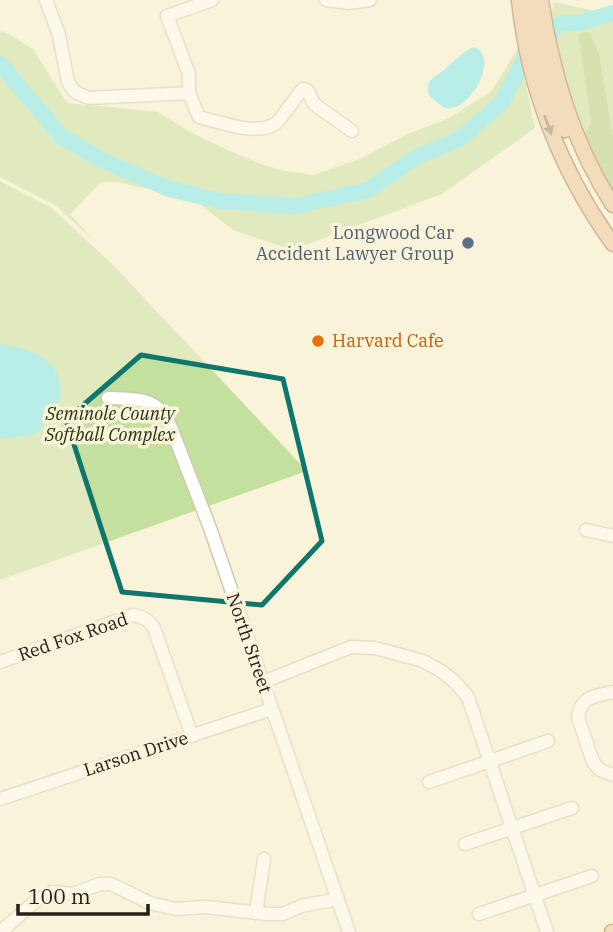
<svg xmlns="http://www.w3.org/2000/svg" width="613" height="932" font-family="'IBM Plex Serif',serif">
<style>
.green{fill:#c3e09e}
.forest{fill:#abcd7c}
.water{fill:#6ae6fa}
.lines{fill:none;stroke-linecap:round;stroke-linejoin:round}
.river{stroke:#6ae6fa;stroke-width:16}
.minor-casing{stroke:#d0c9b1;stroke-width:15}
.major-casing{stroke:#9d7040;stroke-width:17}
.minor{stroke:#fff;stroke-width:12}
.major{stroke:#ecc29a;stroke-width:14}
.oneway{fill:#887259}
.marked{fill:none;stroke:#0f766e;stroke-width:5;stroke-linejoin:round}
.service-dot{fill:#5c6f8a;stroke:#f9f3d9;stroke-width:2.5}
.food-dot{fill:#e8710a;stroke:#f9f3d9;stroke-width:2.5}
.labels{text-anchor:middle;stroke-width:7;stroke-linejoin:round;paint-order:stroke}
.service-label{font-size:18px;fill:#4e5e75;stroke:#f9f3d9;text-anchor:end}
.food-label{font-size:18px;fill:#c56008;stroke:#f9f3d9;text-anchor:start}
.park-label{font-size:18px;font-style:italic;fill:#263412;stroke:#f9f3d9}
.street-label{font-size:18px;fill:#232118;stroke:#f9f3d9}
</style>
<rect width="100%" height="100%" fill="#f9f3d9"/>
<g class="green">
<polygon points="554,2 613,15 613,136 599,53 589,33 578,35 591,123 582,137 562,73 549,22"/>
<polygon points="0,31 7,33 33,49 67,103 158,112 190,132 223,148 261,164 285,171 313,175 362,158 408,134 449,118 491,92 518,48 535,128 442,194 292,250 233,230 195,200 117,182 101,182 70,214 93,240 55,205 0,177"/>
<polygon points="0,181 52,208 114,266 307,471 0,580"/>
</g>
<polygon class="forest" points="589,32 599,53 613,136 613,196 582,137 591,123 578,34"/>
<g class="water">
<path d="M474,47C500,56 472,107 451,108C446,109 441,106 437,102C433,99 428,95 428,90C427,86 429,82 431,80C434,76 440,73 444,70C454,61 462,52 474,47Z"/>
<path d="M0,344C25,348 60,356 60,388C60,393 60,399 58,404C54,416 44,425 36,434L4,439L0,437Z"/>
</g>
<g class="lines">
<polyline class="river" points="0,64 62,137 102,160 169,189 220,201 295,206 369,190 413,159 461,138 502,102 532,44 561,23 579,23 613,13"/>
<defs>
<g id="minor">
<polyline points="46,0 59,35 68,82 74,91 79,94 89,98 189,93"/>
<path d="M212,0L167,16L189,74V93L199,117C220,122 255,136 275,124C281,120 295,97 303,89L308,91L314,104L352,131"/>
<polyline points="326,0 349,3 370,0"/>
<path d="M108,398C135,399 157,396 170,425L210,528L349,932"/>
<polyline points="586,530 613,536"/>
<path d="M0,662L133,615C143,617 148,619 154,628L192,736"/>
<polyline points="263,682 351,647 375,648 423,661 441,671 455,682 468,697 547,932"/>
<path d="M613,692C595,696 581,696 578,717L593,762L600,770L613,775"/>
<polyline points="429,782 548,741"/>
<polyline points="0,799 272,709"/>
<polyline points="465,844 572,808"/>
<polyline points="256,913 264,859"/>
<polyline points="479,914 592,876"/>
<polyline points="5,932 5,928 38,899 52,892 73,894 100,884 111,884 150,903 176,909 206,907 268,914 283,914 301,906 338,899"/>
</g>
<g id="major">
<path d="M519,0C528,88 561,172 613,244"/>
<path d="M529,0C539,44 548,88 565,130"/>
<path d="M541,0C552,72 573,144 613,205"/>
<polyline points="612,932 613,932"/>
</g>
</defs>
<use href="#minor" class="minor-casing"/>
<use href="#major" class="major-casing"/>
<use href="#minor" class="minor"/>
<use href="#major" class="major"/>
</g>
<defs><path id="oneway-solid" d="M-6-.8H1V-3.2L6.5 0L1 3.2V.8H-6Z" transform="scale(1.75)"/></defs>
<use class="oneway" href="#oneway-solid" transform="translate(548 125) rotate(70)"/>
<path d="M0 0H613V932H0ZM141,355L283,379L322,541L262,605L122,592L66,420Z" fill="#f9f3d9" fill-opacity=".55" fill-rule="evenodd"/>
<path class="marked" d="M141,355L283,379L322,541L262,605L122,592L66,420Z"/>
<circle class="service-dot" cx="468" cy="243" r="7"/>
<circle class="food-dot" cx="318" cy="341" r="7"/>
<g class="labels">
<g class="service-label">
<text x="454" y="239">Longwood Car<tspan x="454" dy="21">Accident Lawyer Group</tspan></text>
</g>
<g class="food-label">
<text x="332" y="347">Harvard Cafe</text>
</g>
<g class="park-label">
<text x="110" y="420">Seminole County<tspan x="110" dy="21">Softball Complex</tspan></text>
</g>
<g class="street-label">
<text transform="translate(73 637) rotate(-19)" y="6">Red Fox Road</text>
<text transform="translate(249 643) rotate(71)" y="6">North Street</text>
<text transform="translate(136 754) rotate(-18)" y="6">Larson Drive</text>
</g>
</g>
<path d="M18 904v10h130v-10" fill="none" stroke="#232118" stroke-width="3.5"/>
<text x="28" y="904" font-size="21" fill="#232118" stroke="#f9f3d9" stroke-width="5" paint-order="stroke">100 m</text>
</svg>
